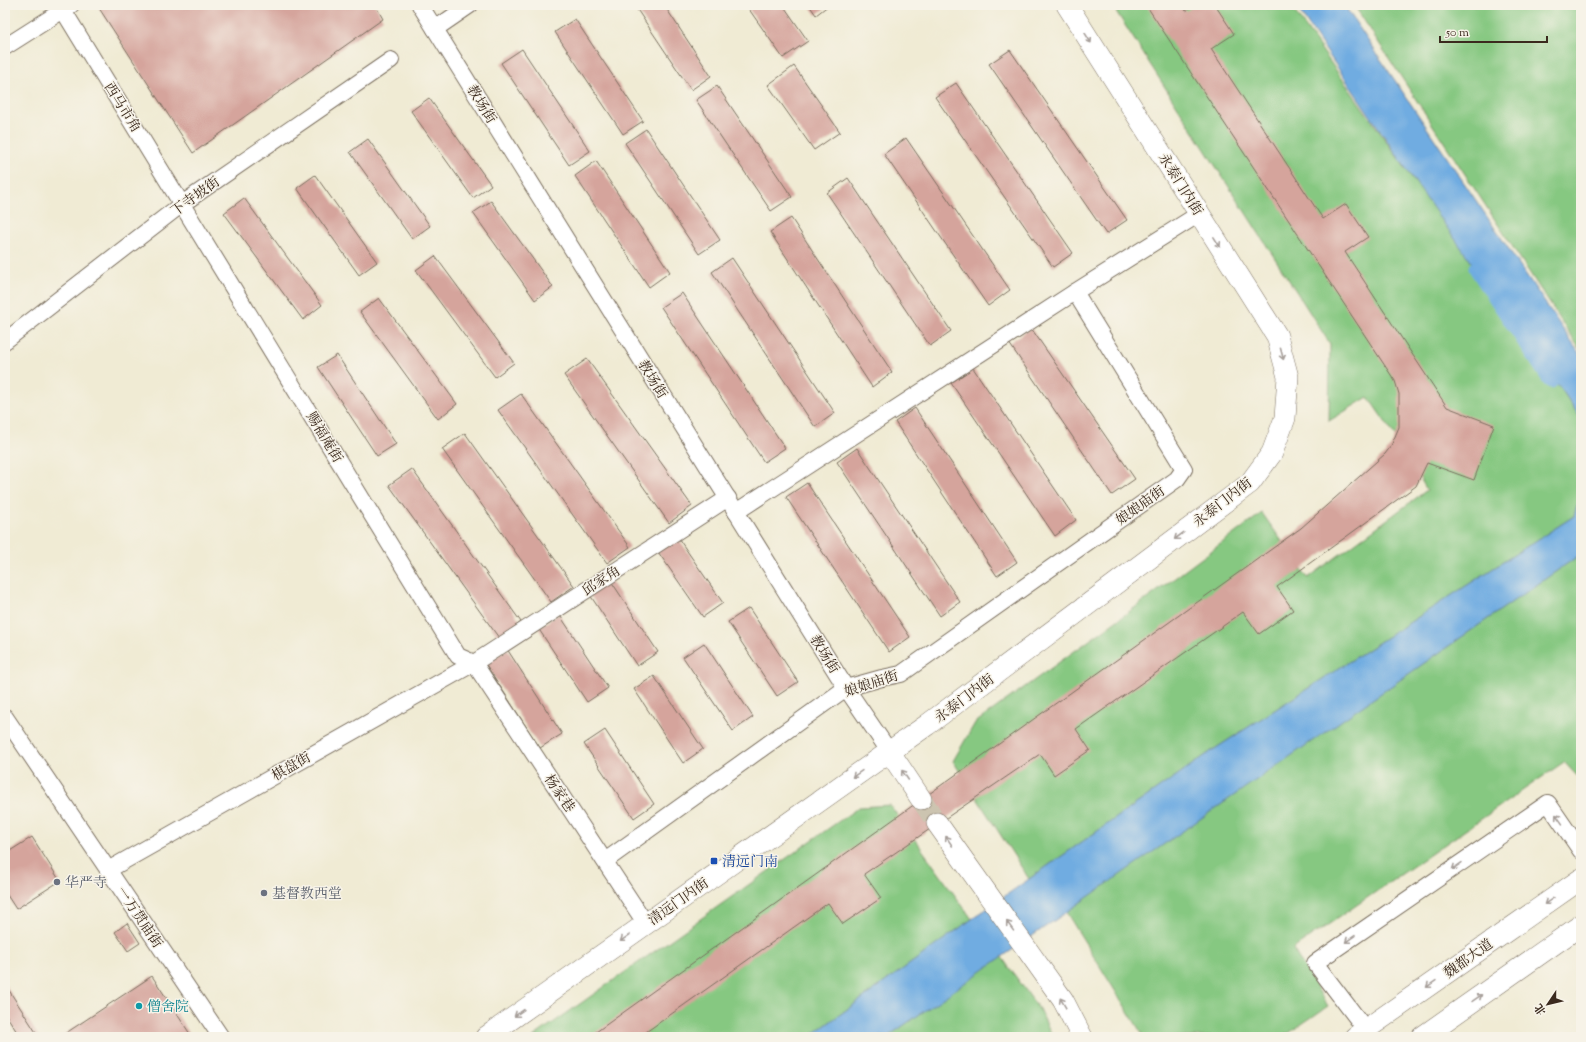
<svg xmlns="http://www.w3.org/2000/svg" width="1586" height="1042" font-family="'Sorts Mill Goudy','Noto Serif SC',serif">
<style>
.green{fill:#86c881;stroke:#607950}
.water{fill:#6face1;stroke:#556b80}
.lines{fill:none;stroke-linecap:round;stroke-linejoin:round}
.canal{stroke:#6face1;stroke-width:15}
.building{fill:#d5a49c}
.major-tunnel{stroke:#ccc4b0;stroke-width:21;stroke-dasharray:21 10;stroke-linecap:butt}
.minor-casing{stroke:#7a6e5e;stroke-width:18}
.major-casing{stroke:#7a6e5e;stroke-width:22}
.minor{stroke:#fff;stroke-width:16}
.major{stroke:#fff;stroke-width:21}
.oneway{stroke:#a79f9a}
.transit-dot{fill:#1a4fb4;stroke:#f7f3e8;stroke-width:1.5}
.worship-dot{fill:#6b7280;stroke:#f7f3e8;stroke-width:1.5}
.culture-dot{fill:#0f9aa8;stroke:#f7f3e8;stroke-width:1.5}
.labels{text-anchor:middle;stroke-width:3;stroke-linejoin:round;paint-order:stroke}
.street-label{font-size:14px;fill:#3b2a1e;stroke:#f7f3e8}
.transit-label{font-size:14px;fill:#164399;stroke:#f7f3e8;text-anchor:start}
.worship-label{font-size:14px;fill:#5b616d;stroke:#f7f3e8;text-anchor:start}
.culture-label{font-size:14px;fill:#0d838f;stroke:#f7f3e8;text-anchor:start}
</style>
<rect width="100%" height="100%" fill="#f7f3e8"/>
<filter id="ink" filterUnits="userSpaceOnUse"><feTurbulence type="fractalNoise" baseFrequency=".025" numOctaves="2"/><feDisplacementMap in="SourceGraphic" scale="8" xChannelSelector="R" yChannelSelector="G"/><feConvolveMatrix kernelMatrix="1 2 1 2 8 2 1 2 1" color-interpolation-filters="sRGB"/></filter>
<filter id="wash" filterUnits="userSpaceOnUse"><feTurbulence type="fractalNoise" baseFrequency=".012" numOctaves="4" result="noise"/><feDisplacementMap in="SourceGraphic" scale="16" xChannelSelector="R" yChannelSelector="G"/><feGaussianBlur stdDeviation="0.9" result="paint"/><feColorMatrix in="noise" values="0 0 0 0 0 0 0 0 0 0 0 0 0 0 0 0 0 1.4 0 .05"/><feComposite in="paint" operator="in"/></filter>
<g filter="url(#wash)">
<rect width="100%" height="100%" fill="#f0ebd4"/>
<g class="green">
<polygon points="1112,5 1290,5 1564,393 1581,419 1581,491 1574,516 1216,748 1029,879 953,761 975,723 1148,598 1262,513 1308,578 1427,490 1395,436 1368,397 1329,421 1330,344"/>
<polygon points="1354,5 1581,5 1581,351"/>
<polygon points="1581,554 1581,780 1564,762 1293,949 1328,1006 1283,1037 1144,1037 1066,912"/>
<polygon points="890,805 972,919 809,1037 533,1037 859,807"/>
<polygon points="1001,956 1039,1009 1053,1037 887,1037"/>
</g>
<g class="water">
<polygon points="1295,5 1344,5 1581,356 1581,419 1564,393 1426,198"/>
<polygon points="1581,491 1581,554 887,1037 809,1037 972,919 1216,748 1574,516"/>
</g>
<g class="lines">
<polyline class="canal" points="1476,268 1551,381"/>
</g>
<g id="blocks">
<g class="building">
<polygon points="97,5 375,5 383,19 193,153"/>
<polygon points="634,5 664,5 711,76 691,90"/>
<polygon points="746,5 783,5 808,41 783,58"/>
<polygon points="809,5 829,5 816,15"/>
<polygon points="1146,5 1182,5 1186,11 1195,5 1215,5 1234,34 1211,49 1323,219 1346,204 1368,237 1345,252 1447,407 1494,425 1474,480 1427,463 1416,486 1277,587 1293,610 1259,634 1243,612 1076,729 1090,750 1054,775 1040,754 864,874 881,898 843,924 828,903 646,1032 649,1037 589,1037 1301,528 1385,454 1391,446 1399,427 1399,394 1395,381"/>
<polygon points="575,19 643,121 623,134 555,32"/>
<polygon points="522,49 590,151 569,165 501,63"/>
<polygon points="1010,50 1127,220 1106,234 989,64"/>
<polygon points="794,66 840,132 814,150 768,85"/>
<polygon points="956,83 1073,253 1053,267 935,97"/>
<polygon points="717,86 792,197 771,211 696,100"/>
<polygon points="429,98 491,185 473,198 411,111"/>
<polygon points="646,129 720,240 699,254 625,143"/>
<polygon points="906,138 1010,290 988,306 884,154"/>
<polygon points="368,139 430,226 412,239 350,152"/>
<polygon points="596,161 670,272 649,287 575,176"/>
<polygon points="315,175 377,262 359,275 297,188"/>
<polygon points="848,178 951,331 930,346 827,193"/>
<polygon points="244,198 322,305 303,320 224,213"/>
<polygon points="491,201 553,287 535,300 473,213"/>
<polygon points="791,218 892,372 872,387 770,232"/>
<polygon points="435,256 514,363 495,377 416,270"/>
<polygon points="732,258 835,413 815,427 712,272"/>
<polygon points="682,293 785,448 764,462 661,307"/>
<polygon points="379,298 457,404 438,419 360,312"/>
<polygon points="1031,328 1135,479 1112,495 1009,343"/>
<polygon points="337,355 396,444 377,456 318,367"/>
<polygon points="587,359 692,506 669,523 564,375"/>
<polygon points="973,368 1076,520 1055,536 951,383"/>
<polygon points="521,394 630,547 607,563 498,410"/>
<polygon points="915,408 1017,562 997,576 895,422"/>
<polygon points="465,433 574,586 551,602 442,449"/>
<polygon points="857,448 960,602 940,616 837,462"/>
<polygon points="412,469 521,622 499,638 389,485"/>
<polygon points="807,483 910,637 889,652 786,497"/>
<polygon points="674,532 723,603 703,617 654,546"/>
<polygon points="609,578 658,652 637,666 588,592"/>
<polygon points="749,608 798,682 777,696 728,622"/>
<polygon points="559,614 608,688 587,702 538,628"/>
<polygon points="704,643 753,717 733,731 683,657"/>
<polygon points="507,649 562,734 540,748 485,663"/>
<polygon points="654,676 703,749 683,763 634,689"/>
<polygon points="605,730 654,804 634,818 584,744"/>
<polygon points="32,837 60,881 16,909 5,892 5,854"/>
<polygon points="127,923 140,943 128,951 115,932"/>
<polygon points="152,976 192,1037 60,1037"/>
<polygon points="5,984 12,995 39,1037 20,1037 5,1013"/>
</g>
</g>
</g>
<g filter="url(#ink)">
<use href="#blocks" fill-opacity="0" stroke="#7a6e5e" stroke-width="1"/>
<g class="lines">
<polyline class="major-tunnel" points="921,799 937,823"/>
<defs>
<g id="minor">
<polyline points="60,5 458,656 474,663"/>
<polyline points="420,5 846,688 889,751"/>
<polyline points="435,29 470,5"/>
<polyline points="5,47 71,5"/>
<polyline points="5,341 182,204 391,60"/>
<polyline points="736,512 1075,292 1199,214"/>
<polyline points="474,663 646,924"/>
<polyline points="5,717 221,1037"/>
<polyline points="605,861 846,688 882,678 901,674 1177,479 1184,469 1075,292"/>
<polyline points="108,870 474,663 728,498"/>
<polyline points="1366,1030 1315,963 1548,803 1581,851"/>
</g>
<g id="major">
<polyline points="889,751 921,799"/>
<polyline points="937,823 1063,1000 1082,1037"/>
<polyline points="486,1037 927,725 1250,483 1272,453 1285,418 1288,377 1277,336 1067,5"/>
<polyline points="1355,1037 1581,879"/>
<polyline points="1422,1037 1581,925"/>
</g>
</defs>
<use href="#minor" class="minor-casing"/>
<use href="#major" class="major-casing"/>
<use href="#minor" class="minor"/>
<use href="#major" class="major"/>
</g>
<defs><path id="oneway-shaft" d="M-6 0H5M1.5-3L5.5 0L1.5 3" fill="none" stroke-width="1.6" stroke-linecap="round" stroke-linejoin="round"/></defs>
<g class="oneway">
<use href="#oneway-shaft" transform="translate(1088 38) rotate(58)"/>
<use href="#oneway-shaft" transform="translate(1217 242) rotate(58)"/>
<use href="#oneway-shaft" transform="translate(1282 354) rotate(75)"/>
<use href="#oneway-shaft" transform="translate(1179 536) rotate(143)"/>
<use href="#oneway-shaft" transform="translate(857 774) rotate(145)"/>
<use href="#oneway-shaft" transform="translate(905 775) rotate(-124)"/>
<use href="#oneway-shaft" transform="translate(1559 819) rotate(-125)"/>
<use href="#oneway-shaft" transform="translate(949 841) rotate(-124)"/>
<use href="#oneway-shaft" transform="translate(1457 866) rotate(145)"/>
<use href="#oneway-shaft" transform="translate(1549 901) rotate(145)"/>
<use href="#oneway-shaft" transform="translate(1010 926) rotate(-126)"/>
<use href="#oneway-shaft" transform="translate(625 938) rotate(145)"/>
<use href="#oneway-shaft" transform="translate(1350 939) rotate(145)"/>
<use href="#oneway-shaft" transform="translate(1431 984) rotate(145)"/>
<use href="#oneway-shaft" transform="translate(1477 998) rotate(-35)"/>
<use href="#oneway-shaft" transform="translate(1063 1003) rotate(-120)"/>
<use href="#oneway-shaft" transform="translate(519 1013) rotate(145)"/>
</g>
</g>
<rect class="transit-dot" x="710" y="857" width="8" height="8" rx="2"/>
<g class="worship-dot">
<circle cx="57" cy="882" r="4"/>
<circle cx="264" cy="893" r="4"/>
</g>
<circle class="culture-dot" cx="139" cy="1006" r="4"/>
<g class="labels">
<g class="street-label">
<text transform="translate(482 104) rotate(58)" y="5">教场街</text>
<text transform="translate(123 107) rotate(58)" y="5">西马市角</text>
<text transform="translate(1181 184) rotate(58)" y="5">永泰门内街</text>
<text transform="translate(195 196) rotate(-36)" y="5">下寺坡街</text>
<text transform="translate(653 379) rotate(58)" y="5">教场街</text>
<text transform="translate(325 437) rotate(59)" y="5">赐福庵街</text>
<text transform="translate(1222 502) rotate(-38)" y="5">永泰门内街</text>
<text transform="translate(1140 505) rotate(-35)" y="5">娘娘庙街</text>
<text transform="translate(601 580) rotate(-33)" y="5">邱家角</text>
<text transform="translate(825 654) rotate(58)" y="5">教场街</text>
<text transform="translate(871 683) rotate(-18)" y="5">娘娘庙街</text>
<text transform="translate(964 698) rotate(-37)" y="5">永泰门内街</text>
<text transform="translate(291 766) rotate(-30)" y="5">棋盘街</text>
<text transform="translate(560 793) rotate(56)" y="5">杨家巷</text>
<text transform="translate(678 901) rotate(-35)" y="5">清远门内街</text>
<text transform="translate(140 917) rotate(56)" y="5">一万贯庙街</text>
<text transform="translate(1468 958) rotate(-35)" y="5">魏都大道</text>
</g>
<g class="transit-label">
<text x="722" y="866">清远门南</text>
</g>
<g class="worship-label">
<text x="65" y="887">华严寺</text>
<text x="272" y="898">基督教西堂</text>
</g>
<g class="culture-label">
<text x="147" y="1011">僧舍院</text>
</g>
</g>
<rect width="1586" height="1042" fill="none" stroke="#f7f3e8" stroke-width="20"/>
<g transform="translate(1548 1004) rotate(235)" stroke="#f7f3e8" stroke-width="3" paint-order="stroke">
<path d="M0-3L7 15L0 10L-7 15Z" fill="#3b2a1e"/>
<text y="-6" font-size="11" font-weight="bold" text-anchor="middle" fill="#3b2a1e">北</text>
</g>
<path d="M1440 36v6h107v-6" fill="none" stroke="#3b2a1e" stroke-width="2"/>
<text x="1446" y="36" font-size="12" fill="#3b2a1e" stroke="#f7f3e8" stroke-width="3" paint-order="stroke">50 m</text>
</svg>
